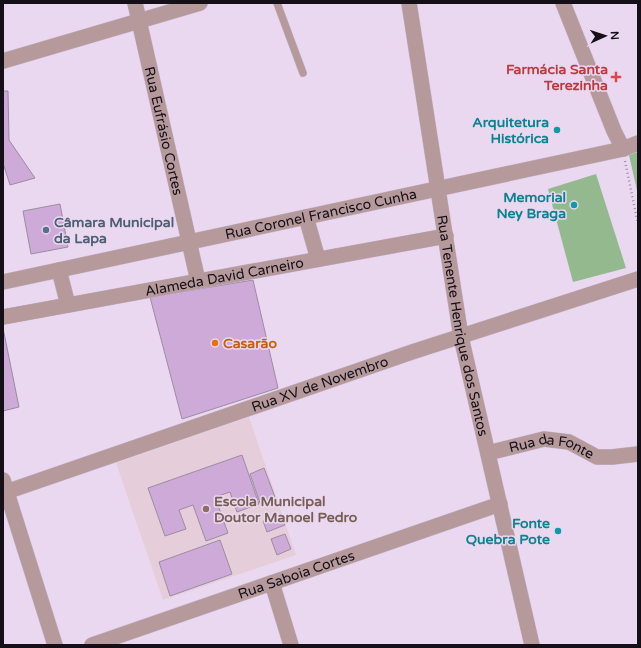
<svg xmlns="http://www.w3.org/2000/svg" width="641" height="648" font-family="'Varela Round',sans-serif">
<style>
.education{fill:#e5ced9}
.green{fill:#94b98e}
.building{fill:#cdaad7;stroke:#9c8ca2}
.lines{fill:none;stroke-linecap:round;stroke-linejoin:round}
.service-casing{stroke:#c4b4c9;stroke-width:8}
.minor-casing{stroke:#c4b4c9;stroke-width:16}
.path{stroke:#9d90a2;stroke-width:2.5;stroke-dasharray:1 3;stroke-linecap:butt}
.service{stroke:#b5999b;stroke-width:7}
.minor{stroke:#b5999b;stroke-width:15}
.health-dot{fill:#e0444e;stroke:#ead8f0;stroke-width:1.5}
.culture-dot{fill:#0f9aa8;stroke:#ead8f0;stroke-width:1.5}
.service-dot{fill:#5c6f8a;stroke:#ead8f0;stroke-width:1.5}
.food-dot{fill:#e8710a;stroke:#ead8f0;stroke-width:1.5}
.education-dot{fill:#8d6e63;stroke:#ead8f0;stroke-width:1.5}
.labels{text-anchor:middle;stroke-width:3;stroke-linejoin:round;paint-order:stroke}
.health-label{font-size:14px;font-weight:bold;fill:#be3a42;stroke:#ead8f0;text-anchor:end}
.culture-label{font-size:14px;font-weight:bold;fill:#0d838f;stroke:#ead8f0;text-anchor:end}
.street-label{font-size:14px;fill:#150f17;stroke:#ead8f0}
.service-label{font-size:14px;font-weight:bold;fill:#4e5e75;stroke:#ead8f0;text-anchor:start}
.food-label{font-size:14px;font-weight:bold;fill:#c56008;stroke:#ead8f0;text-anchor:start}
.education-label{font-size:14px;font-weight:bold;fill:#785e54;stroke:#ead8f0;text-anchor:start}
</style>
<rect width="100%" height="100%" fill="#ead8f0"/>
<polygon class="education" points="249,417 296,555 163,600 116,463"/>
<g class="green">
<polygon points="638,152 638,195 629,155"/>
<polygon points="596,174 626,268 573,282 548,189"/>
</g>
<g class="building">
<polygon points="3,91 8,91 9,140 35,178 10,185 3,163"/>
<polygon points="60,204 68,247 31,254 23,211"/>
<polygon points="253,280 278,388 182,419 150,297"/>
<polygon points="3,328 19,407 3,411"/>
<polygon points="242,455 259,504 237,512 230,492 215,497 228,533 206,541 193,505 179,510 186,529 165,536 148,488"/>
<polygon points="264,468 275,497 260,503 250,474"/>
<polygon points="281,514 285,525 267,532 263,521"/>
<polygon points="285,534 291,549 277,555 271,539"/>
<polygon points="220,540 232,574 170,596 159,562"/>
</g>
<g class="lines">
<defs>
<polyline id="service" points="277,3 303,73"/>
<g id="minor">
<path id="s1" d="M135,3L198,281"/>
<path id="s2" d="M409,3L461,337L532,645"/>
<polyline points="563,3 614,131 623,149"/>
<polyline points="3,61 200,3"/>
<polyline points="306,217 318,259"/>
<polyline points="59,270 68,305"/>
<path id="s3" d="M3,282L623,149L638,143"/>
<path id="s4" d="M3,317L446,236"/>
<path id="s5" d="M488,453L544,439L569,442L597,457H612L638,454"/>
<polyline points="3,480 55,645"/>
<path id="s6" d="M3,493L412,352L638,279"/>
<polyline points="272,583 291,645"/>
<path id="s7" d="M92,645L500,504"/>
</g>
</defs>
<use href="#service" class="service-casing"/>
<use href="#minor" class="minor-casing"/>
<polyline class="path" points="625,161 638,224"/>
<use href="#service" class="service"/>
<use href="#minor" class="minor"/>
</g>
<path class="health-dot" d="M614 71h4v4h4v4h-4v4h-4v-4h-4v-4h4z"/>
<g class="culture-dot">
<circle cx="557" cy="130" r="4"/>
<circle cx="574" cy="205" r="4"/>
<circle cx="558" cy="531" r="4"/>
</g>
<circle class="service-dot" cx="46" cy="230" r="4"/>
<circle class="food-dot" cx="215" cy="343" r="4"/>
<circle class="education-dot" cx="206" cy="509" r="4"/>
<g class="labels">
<g class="health-label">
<text x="608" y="74">Farmácia Santa<tspan x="608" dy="16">Terezinha</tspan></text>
</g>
<g class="culture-label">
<text x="549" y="127">Arquitetura<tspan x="549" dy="16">Histórica</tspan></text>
<text x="566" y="202">Memorial<tspan x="566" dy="16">Ney Braga</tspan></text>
<text x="550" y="528">Fonte<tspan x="550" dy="16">Quebra Pote</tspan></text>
</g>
<g class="street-label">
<text dy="5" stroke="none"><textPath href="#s1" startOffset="131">Rua Eufrásio Cortes</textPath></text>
<text dy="5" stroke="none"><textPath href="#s3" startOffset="325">Rua Coronel Francisco Cunha</textPath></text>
<text dy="5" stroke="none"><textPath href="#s4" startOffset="225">Alameda David Carneiro</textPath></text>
<text dy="5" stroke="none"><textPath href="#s2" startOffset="327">Rua Tenente Henrique dos Santos</textPath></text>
<text dy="5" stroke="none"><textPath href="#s6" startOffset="335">Rua XV de Novembro</textPath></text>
<text dy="5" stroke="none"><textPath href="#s5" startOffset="66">Rua da Fonte</textPath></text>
<text dy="5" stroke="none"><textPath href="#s7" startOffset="216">Rua Saboia Cortes</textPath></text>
</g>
<g class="service-label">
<text x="54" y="227">Câmara Municipal<tspan x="54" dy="16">da Lapa</tspan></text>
</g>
<g class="food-label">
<text x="223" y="348">Casarão</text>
</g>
<g class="education-label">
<text x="214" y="506">Escola Municipal<tspan x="214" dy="16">Doutor Manoel Pedro</tspan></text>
</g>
</g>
<rect width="641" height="648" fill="none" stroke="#150f17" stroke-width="8"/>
<g transform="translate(605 36) rotate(87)" stroke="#ead8f0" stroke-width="3" paint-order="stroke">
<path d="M0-3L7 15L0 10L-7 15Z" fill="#150f17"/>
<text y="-6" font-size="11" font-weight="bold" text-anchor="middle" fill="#150f17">N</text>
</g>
</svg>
